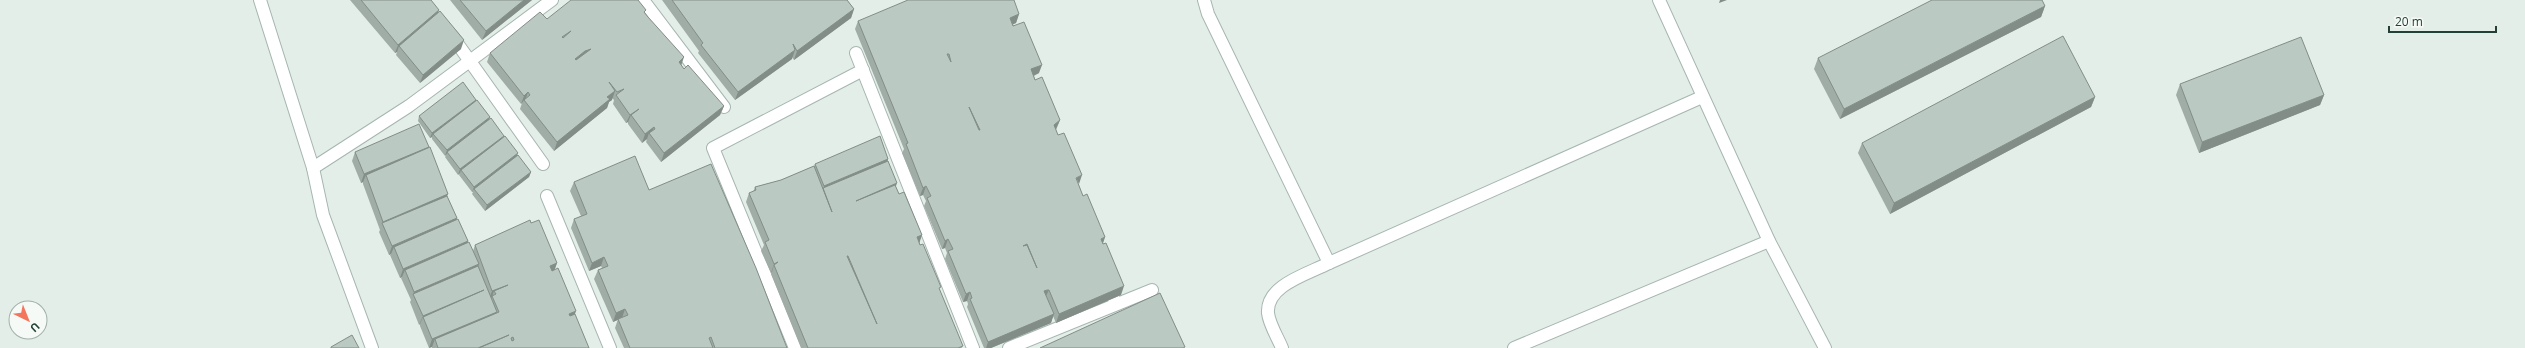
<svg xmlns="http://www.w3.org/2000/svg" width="2525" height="348" font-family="'Open Sans',sans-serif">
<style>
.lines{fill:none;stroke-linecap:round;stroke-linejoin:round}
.minor-casing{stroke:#a6b6b0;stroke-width:14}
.minor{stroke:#fff;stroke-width:12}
.wall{fill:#a0ada7}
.shaded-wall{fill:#828d88}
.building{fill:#bac9c2;stroke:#828d88;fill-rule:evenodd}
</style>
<rect width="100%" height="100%" fill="#e4eee9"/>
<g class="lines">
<defs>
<g id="minor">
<polyline points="260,0 313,168 323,215 372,348"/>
<polyline points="643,0 724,107"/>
<polyline points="1204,0 1208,14 1329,263"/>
<polyline points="1659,0 1769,241 1825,348"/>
<polyline points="452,36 543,164"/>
<polyline points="856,53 973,348"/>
<polyline points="313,168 409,106 552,0"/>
<polyline points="547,196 610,348"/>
<polyline points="1107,283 1116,304"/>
<polyline points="795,348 713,148 863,70"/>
<polyline points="1009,348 1152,290"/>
<path d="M1282,348C1278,338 1269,324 1268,313C1266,285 1308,274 1329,263L1702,97"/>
<polyline points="1514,348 1769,241"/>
</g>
</defs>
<use href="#minor" class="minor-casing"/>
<use href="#minor" class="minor"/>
</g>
<g class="wall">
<polygon points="350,0 431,0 461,49 420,83 396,55 397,52 395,53"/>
<polygon points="450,0 532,0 482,40"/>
<polygon points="662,0 847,0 854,9 851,18 794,60 792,57 792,59 735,100 698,53 699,51"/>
<polygon points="2045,6 2041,17 1840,119 1814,69 1818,58"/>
<polygon points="645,13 684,69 724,106 720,115 661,162 646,142 647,139 642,143 628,124 628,122 626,123 613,104 614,100 612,98 612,100 609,102 607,108 554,151 520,109 522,103 521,104 487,62 490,53 547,19"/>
<polygon points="1019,14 1016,23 1013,24 1039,73 1034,76 1035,80 1060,120 1056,130 1083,196 1105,237 1103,243 1121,295 1056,323 1053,316 1051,323 991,348 984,348 967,307 968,304 967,301 963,302 945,259 947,253 945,248 942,249 924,206 926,201 923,195 920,196 902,153 904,149 855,29 858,21"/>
<polygon points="2180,84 2324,95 2320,105 2199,153 2176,95"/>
<polygon points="2095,97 2091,107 1890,214 1858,153 1862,143"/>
<polygon points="476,100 475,102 517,156 531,172 529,177 485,211 472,194 473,192 472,192 459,175 460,173 458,175 445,157 447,154 445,156 432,139 432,137 430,138 418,121 419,116"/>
<polygon points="429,148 447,196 457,218 456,220 468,241 467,242 473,251 475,245 531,223 557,263 555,269 589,348 432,348 432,347 429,348 420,326 420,324 419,325 410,302 411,300 401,278 402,277 400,278 390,255 391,254 389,255 379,232 380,230 363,184 363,182 361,183 352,161 355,152"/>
<polygon points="888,159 888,161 896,187 899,194 922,235 919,242 940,291 962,348 801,348 771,274 772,272 771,273 761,251 764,245 746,202 749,193 753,192 755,187 781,180 814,166 815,164"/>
<polygon points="574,182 649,190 787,348 624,348 615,328 618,319 622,318 613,322 594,279 598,270 602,268 601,266 589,271 571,228 574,219 581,216 570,191"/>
</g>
<g class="shaded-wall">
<polygon points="524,0 532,0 482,40 486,31"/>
<polygon points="1720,0 1727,0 1719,3"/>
<polygon points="2045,6 2041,17 1840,119 1844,109"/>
<polygon points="854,9 851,18 794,60 797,51"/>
<polygon points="439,10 436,19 399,46 397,52 395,53 398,45"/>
<polygon points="1019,14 1016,23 1007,27 1010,18"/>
<polygon points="464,40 461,49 420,83 423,75"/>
<polygon points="591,49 571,68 575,59 585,51"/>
<polygon points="795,50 792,59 735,100 738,92"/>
<polygon points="684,57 681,66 679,62"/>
<polygon points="1042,65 1039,73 1028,78 1031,69"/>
<polygon points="615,91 612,100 609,102 607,108 554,151 557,142 607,97"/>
<polygon points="528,92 525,101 524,100 522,103 521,104 524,96"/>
<polygon points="2324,95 2320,105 2199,153 2202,142"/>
<polygon points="2095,97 2091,107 1890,214 1894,203"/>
<polygon points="476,100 474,105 433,134 432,137 430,138 432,133"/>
<polygon points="724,106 720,115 661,162 664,153"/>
<polygon points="639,109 631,115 628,122 626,123 630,115"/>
<polygon points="490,117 489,122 447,152 447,154 445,156 447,150"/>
<polygon points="1060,120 1056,129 1050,134 1054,125"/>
<polygon points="654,127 651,136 649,133 647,139 642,143 645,134"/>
<polygon points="504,136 502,141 461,170 460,173 458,175 460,169"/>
<polygon points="429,147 426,155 366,175 363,182 361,183 364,174"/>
<polygon points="518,153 516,159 474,189 472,192 474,187"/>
<polygon points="888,159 885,168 824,188 824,186"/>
<polygon points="531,172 529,177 485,211 487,205"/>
<polygon points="1082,175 1079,184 1076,178"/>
<polygon points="897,183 894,192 856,201"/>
<polygon points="926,186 923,195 920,196 923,188"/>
<polygon points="448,194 445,202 383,224 383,222"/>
<polygon points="457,218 453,227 394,247 391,254 389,255 392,246"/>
<polygon points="922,235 919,244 917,237"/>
<polygon points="1105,237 1102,246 1101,239"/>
<polygon points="948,239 945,248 942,249 945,241"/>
<polygon points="468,241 465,250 405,270 402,277 400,278 403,269"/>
<polygon points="604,257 601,266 589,271 592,263"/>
<polygon points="778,262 774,265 772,272 771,273 774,264"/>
<polygon points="557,263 554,271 547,275 550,266"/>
<polygon points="479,264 476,273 413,294 414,292"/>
<polygon points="508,285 496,294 494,291 492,297 492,296 491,299 489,299 492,291"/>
<polygon points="1124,286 1121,295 1056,323 1059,314"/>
<polygon points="484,290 423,317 420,324 419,325 423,316"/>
<polygon points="1049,290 1045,298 1044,291"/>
<polygon points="970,292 967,301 963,302 966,294"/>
<polygon points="625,309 622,318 613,322 616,313"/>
<polygon points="576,311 573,320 565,323 569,314"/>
<polygon points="497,312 494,320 435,339 432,347 429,348 432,339"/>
<polygon points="1054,314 1051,323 991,348 986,348 988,342"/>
</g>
<g class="building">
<polygon points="361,0 431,0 439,10 398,45"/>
<polygon points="460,0 524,0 486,31"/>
<path d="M571,0H638L646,10L644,12L648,17L684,57L679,62L684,69L688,65L724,106L664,153L649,133L655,129L654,127L645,134L631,115L639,109L630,115L616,95L624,89L617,92L609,82L615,91L607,97L610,99L557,142L524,100L530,95L528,92L524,96L490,53L540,12L547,19ZM571,31L563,38L562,37ZM591,49L576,60L575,59L585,51Z"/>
<polygon points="672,0 847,0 854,9 797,51 793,44 795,50 738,92 701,45 703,43"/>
<path d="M908,0H1014L1019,14L1010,18L1013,26L1024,22L1042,65L1031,69L1035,80L1042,77L1060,120L1054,125L1058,135L1064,133L1082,175L1076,178L1083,196L1087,194L1105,237L1101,239L1103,244L1106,243L1124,286L1059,314L1049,290H1047L1044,291L1054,314L988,342L970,299L972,298L970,292L966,294L948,251L953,249L948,239L945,241L927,198L931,196L926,186L923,188L906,144L908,143L858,21ZM947,54H949L951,62ZM969,107L980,130H979ZM1027,244L1037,268L1027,245L1023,246Z"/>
<polygon points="1932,0 2042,0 2045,6 1844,109 1818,58"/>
<polygon points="440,11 464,40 423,75 399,46"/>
<polygon points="2063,36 2095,97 1894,203 1862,143"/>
<polygon points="2301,37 2324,95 2202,142 2180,84"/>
<polygon points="463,82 476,100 432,133 419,116"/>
<polygon points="477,100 490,117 447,150 433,134"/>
<polygon points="491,118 504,136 460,169 447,152"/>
<polygon points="419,124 429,147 364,174 355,152"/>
<polygon points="505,136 518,153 474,187 461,170"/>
<polygon points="880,136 888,159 824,186 815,164"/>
<polygon points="430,147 448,194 383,222 366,175"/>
<polygon points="518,155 531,172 487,205 474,189"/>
<polygon points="635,156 649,190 711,164 756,268 787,348 715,348 711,337 709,338 713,348 630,348 618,319 628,315 625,309 616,313 598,270 608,266 604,257 592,263 574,219 587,214 574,182"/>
<path d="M888,161L897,183L856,201L895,185L899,194L904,192L922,235L917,237L920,245L923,244L941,287L939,288L963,346L958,348H808L774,265L778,262L774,264L765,242L769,240L749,193L756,190L755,187L781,180L814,166L832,212L823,188ZM847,256H848L877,324Z"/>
<polygon points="447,196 457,218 392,246 382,223"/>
<polygon points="458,219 468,241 403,269 394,247"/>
<path d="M530,220L531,223L539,220L557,263L550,266L552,271L558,268L576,311L569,314L570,316L575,314L589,348H479L509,335L478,348H438L435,339L499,312L492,296L496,294L494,291L508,285L492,291L475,245ZM513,337L514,340L512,341L511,338Z"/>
<polygon points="469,242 479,264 414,292 405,270"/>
<polygon points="478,266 497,312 432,339 423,317 484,290 423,316 413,294"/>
<polygon points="1160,293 1185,347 1183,348 1040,348"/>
<polygon points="352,335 359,348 331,348 331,347"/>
</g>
<g transform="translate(28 320) rotate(137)"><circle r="19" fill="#f5faf7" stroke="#a1b0aa"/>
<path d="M0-3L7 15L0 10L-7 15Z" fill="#f4755d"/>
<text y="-6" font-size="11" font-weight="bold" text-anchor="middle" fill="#234036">U</text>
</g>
<path d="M2389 26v6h107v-6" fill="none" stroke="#234036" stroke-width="2"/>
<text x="2395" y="26" font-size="12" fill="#234036" stroke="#f5faf7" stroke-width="3" paint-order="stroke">20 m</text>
</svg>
